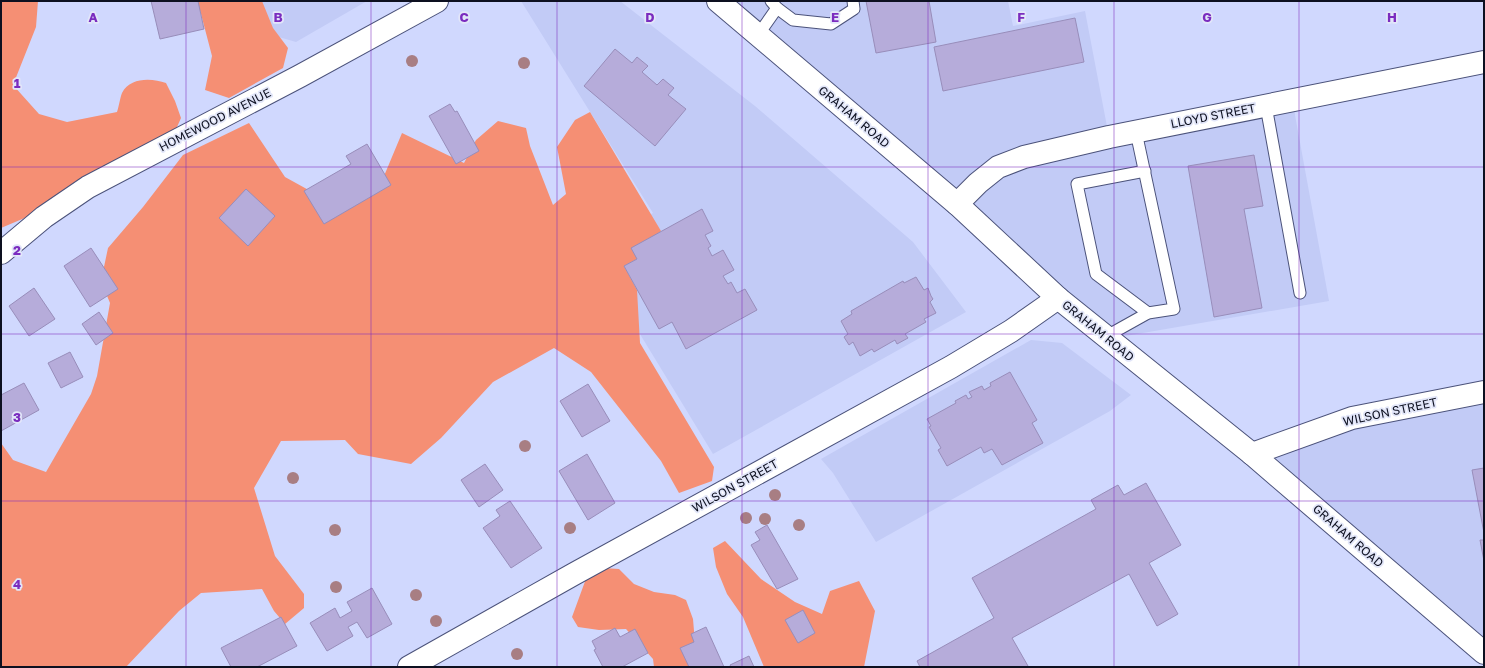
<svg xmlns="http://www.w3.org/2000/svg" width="1485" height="668" font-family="'Golos Text',sans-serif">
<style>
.built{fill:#c2cbf6}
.green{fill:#f58f74}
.building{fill:#b6acda;stroke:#988dba}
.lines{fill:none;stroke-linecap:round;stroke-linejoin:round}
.lane-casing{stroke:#4b527a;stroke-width:13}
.street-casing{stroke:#4b527a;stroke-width:24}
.secondary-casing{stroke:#4b527a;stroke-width:24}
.lane{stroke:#fff;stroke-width:11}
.street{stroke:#fff;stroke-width:22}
.secondary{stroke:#fff;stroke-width:22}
.tree{fill:#a87e83}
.grid{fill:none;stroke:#7b2cbf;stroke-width:1;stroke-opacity:0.55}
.labels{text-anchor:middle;stroke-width:3.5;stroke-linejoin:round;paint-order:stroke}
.street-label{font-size:12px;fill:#0d1020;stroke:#e2e6f9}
.grid-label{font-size:13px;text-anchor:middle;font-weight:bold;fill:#7b2cbf;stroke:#e2e6f9;stroke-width:3.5;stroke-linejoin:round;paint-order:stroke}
</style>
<rect width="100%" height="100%" fill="#d0d8fe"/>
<g class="built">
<polygon points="216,1 367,1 296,42 220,20"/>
<polygon points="521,1 620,1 755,106 913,242 966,312 713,454 590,252 653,213"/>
<polygon points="718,1 1008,1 1013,26 1085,11 1109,137 1294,100 1295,115 1329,301 1108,339"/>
<polygon points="1031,340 1062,343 1131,395 1110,411 876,542 833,473 821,459"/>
<polygon points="1484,392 1484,653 1252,454"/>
</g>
<g class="green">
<path d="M1,1H38L36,27L13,85L39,114L67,122L117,112C119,106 120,98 122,93C130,77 152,78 166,83L175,101L181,118L173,136L58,195L27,217L1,228Z"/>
<polygon points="195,1 262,1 273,28 288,48 283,68 229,98 205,90 212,56 201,14"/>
<polygon points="590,112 661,231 637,259 624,266 637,290 640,343 714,467 712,481 679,493 661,461 591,372 554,348 493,382 441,438 411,464 358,454 345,440 281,441 254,488 275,556 304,594 304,608 285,624 274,611 262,589 201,593 179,611 126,667 1,667 1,443 13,460 46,472 91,394 97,376 110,303 101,281 108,248 143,207 183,155 249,123 285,177 314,193 384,176 402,133 464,163 476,140 498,121 526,128 530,146 553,205 566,194 557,147 575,120"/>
<polygon points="725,541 761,579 795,602 822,614 830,591 859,581 875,611 864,667 764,667 743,617 727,594 716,567 713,548"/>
<polygon points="603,568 619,569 634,584 654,592 675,595 686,600 693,619 697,667 654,667 653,659 626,629 599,630 578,627 572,617 587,576"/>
</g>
<g class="building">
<polygon points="151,1 198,1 204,29 160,39"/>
<polygon points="866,1 929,1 936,42 876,53"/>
<polygon points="1075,18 1084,62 943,91 934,47"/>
<polygon points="615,49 632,63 637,57 648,66 642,72 657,85 663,79 669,84 674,88 668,95 686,109 655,146 584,86"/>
<polygon points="450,104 455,112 457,111 479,151 456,164 429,116"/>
<polygon points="367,144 391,185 324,224 304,191 351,164 346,156"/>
<polygon points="1254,155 1263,206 1244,209 1262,308 1214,317 1188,166"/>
<polygon points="246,189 275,216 248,246 219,218"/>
<polygon points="702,209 713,231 705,235 711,246 708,248 712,256 723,250 734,270 723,276 728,284 731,282 737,293 745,289 757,310 686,349 672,322 659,329 624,266 637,259 631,248"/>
<polygon points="91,248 118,289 90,307 64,266"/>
<polygon points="916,277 924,290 928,288 931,296 933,299 930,302 936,313 924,319 926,322 905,334 908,338 897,344 895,340 874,352 872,349 860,356 853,342 849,345 844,337 848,334 841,321 852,314 851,311 903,281 904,283"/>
<polygon points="34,288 55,319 29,336 9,306"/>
<polygon points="99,312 113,333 96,345 82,324"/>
<polygon points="70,352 83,377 61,388 48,363"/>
<polygon points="1010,372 1037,420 1032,423 1043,443 1002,465 992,449 984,453 981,447 947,466 938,450 941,448 929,427 931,426 927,419 956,403 955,401 966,395 968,399 972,397 969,392 982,386 984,390 991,386 990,383"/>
<polygon points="24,383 39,410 1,431 1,395"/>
<polygon points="588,384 610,421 582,437 560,401"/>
<polygon points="587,454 615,503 588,520 559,471"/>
<polygon points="485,464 503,490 479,507 461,480"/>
<polygon points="1484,468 1484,533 1472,470"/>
<polygon points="1146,483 1181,545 1149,563 1178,614 1157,626 1129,574 1012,638 1028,666 1026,667 920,667 917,661 994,618 972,578 1096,509 1091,500 1118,485 1124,495"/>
<polygon points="510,501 542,548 511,568 483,528 500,516 496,510"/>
<polygon points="767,525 798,579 777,589 751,545 760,540 755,532"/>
<polygon points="1480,540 1484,540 1484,561"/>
<polygon points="372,588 392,624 367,638 357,622 348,627 353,636 327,651 310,623 335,608 340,618 352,611 347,602"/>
<polygon points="803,610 815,633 798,643 785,620"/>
<polygon points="281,617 297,646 257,667 231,667 221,648"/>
<polygon points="706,627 724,667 689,667 680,648 694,642 691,634"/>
<polygon points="615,628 620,637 635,629 648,653 622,667 603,667 594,650 596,649 592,641"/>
<polygon points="749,656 754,667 731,667 730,665"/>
</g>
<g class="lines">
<defs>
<g id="lane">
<polyline points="771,1 777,8 793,20 831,24 854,9 853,1"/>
<polyline points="758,35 777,8"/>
<polyline points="1266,106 1300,293"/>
<polyline points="1145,171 1077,184 1096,274 1148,313"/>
<polyline points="1105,337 1148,313 1174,309 1136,132"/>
</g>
<g id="street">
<polyline points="957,204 978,183 998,167 1024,157 1109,137 1484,62"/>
<polyline points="1,253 44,217 88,187 300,76 437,1"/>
<polyline points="1252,454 1352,418 1484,392"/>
<polyline points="409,667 574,574 951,367 1011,331 1058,298"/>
</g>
<polyline id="secondary" points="718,1 957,204 1058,298 1252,454 1484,653"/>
</defs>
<use href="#lane" class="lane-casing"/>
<use href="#street" class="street-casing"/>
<use href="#secondary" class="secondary-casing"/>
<use href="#lane" class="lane"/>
<use href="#street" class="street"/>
<use href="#secondary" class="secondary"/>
</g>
<g class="tree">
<circle cx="412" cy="61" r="6"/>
<circle cx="524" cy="63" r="6"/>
<circle cx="525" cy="446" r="6"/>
<circle cx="293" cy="478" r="6"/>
<circle cx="775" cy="495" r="6"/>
<circle cx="746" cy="518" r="6"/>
<circle cx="765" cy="519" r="6"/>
<circle cx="799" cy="525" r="6"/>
<circle cx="570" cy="528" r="6"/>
<circle cx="335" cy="530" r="6"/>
<circle cx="336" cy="587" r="6"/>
<circle cx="416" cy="595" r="6"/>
<circle cx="436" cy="621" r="6"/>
<circle cx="517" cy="654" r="6"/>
</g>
<path class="grid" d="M186,1V667M371,1V667M557,1V667M742,1V667M928,1V667M1114,1V667M1299,1V667M1,167H1484M1,334H1484M1,501H1484"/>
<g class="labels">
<g class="street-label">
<text transform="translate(1213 116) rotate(-11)" y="4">LLOYD STREET</text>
<text transform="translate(854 117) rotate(40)" y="4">GRAHAM ROAD</text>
<text transform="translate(215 120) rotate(-27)" y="4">HOMEWOOD AVENUE</text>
<text transform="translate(1098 331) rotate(39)" y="4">GRAHAM ROAD</text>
<text transform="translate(1390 412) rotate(-12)" y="4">WILSON STREET</text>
<text transform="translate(735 486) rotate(-29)" y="4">WILSON STREET</text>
<text transform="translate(1348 536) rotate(41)" y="4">GRAHAM ROAD</text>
</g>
</g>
<g class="grid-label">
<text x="93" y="22">A</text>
<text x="278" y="22">B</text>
<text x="464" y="22">C</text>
<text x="650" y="22">D</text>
<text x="835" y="22">E</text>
<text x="1021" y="22">F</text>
<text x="1207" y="22">G</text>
<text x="1392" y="22">H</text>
<text x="17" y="88">1</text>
<text x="17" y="255">2</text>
<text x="17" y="422">3</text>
<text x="17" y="589">4</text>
</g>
<rect width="1485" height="668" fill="none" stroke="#0d1020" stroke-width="4"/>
</svg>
